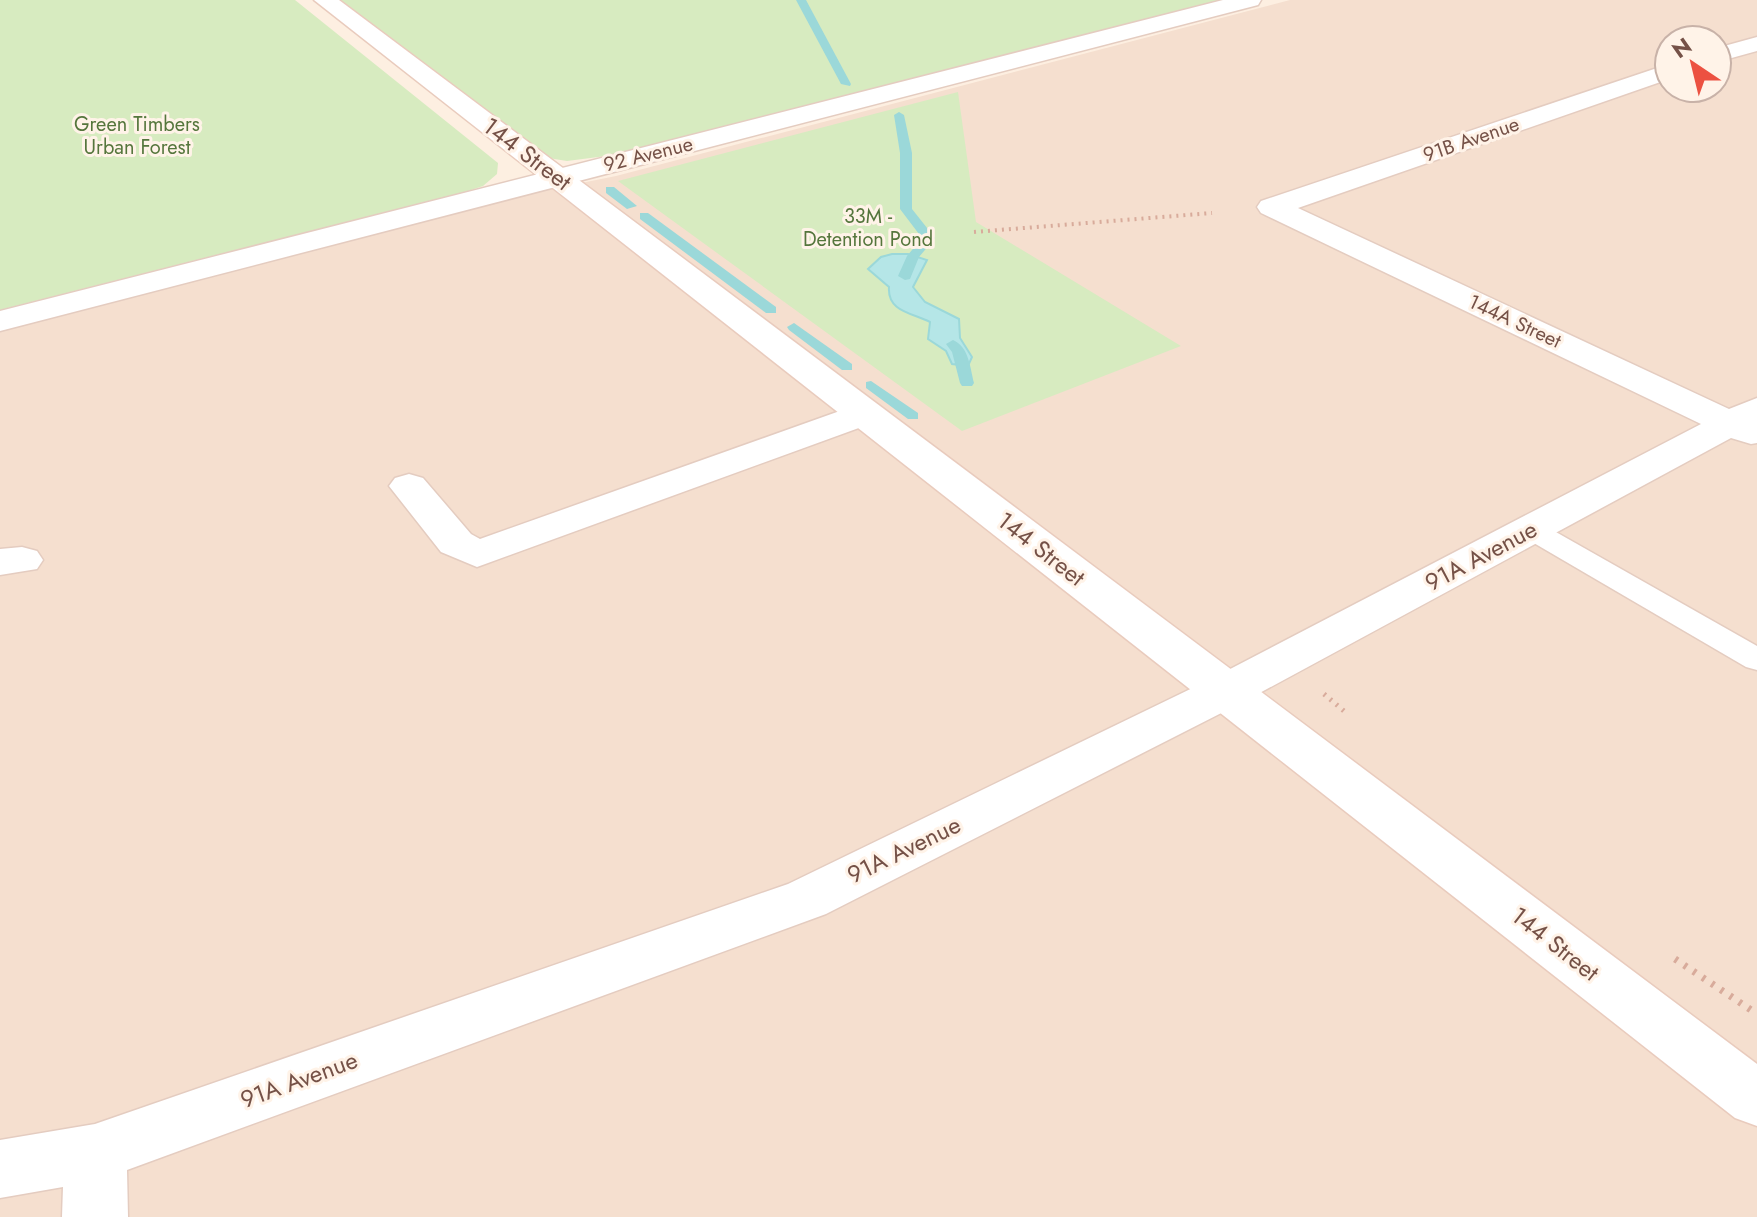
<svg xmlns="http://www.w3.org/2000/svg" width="1757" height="1217" font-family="Jost,sans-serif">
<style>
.residential{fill:#f5dfcf;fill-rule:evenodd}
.green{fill:#d7ebc0}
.water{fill:#b5e6e7;stroke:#9bd8d9;stroke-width:2}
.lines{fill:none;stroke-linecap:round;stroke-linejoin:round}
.stream{fill:#9bd8d9;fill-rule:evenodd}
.lane-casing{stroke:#e4ccc0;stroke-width:3}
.street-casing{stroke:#e4ccc0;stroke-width:3}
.secondary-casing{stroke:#e9cbbd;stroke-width:3}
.path-far2{stroke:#d8ab9b;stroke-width:4;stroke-dasharray:2 5;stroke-linecap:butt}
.path-far1{stroke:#d8ab9b;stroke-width:5;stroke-dasharray:2 6;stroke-linecap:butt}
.path{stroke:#d8ab9b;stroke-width:7;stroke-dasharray:3 8;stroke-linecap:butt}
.lane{fill:#fff;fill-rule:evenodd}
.street{fill:#fff;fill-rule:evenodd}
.secondary{fill:#fff;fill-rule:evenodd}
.labels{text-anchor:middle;stroke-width:6;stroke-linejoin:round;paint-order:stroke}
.far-park-label{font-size:20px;fill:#55763c;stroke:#fff3e8}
.far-street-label{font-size:20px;fill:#755147;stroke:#fff3e8}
.street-label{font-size:24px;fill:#755147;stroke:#fff3e8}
</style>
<rect width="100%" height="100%" fill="#fdefe1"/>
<path class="residential" d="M1290,0H1757V1217H0V331L507,198L616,176ZM1669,40H1717V88H1669Z"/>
<g class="green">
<polygon points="0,0 295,0 498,163 497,174 483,186 468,191 0,310"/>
<polygon points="336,0 1225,0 614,155 567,161 542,157"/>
<polygon points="958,92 976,222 1181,346 962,431 618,181"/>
</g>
<path class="water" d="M892,254H908L927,260L913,287L925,302L959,319L960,338L972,357L968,366L952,364L946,351L928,339L930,322C913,313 887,312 889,287L868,269L881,257Z"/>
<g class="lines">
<g class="stream">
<polygon points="796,0 806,0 851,84 850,86 841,84"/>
<polygon points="899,112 904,115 912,153 912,209 935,238 919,257 910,279 905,280 898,276 907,256 922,238 900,209 900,153 894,115"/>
<polygon points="606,187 614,187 637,206 627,209 606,193"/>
<polygon points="640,213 648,213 776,307 776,313 766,313 640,219"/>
<polygon points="794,323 852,364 852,370 842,370 789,330 787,327"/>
<path d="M953,340C969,347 970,367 974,383L972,386H962L960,383L952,352L946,344Z"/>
<polygon points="871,381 918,413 918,419 908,419 866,388 866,382"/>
</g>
<defs>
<polygon id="lane" points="1530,521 1540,523 1757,646 1757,670 1746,667 1520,535 1516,529 1520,523"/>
<g id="street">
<polygon points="1223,0 1261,0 1258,5 0,331 0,311"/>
<polygon points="1757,37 1757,51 1717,62 1717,48"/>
<polygon points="1669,64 1669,79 1298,208 1729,409 1757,398 1757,443 1751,444 1731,438 1243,702 826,914 127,1170 128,1217 62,1217 63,1187 0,1198 0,1140 95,1124 788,884 1209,680 1701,424 1261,213 1257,207 1261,201"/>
<polygon points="865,402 878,405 884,413 878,421 477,567 441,552 389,486 395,478 409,474 423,478 471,534 480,539"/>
<polygon points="22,547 37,551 43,560 37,569 0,575 0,549"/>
</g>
<polygon id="secondary" points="314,0 339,0 1757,1064 1757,1126 1735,1118"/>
</defs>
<use href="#lane" class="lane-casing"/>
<use href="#street" class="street-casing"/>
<use href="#secondary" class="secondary-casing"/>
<polyline class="path-far2" points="974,232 1212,213"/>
<polyline class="path-far1" points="1324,694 1344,711"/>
<polyline class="path" points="1675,959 1757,1014"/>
<use href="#lane" class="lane"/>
<use href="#street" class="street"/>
<use href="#secondary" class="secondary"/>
</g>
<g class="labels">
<g class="far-park-label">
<text x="137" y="131">Green Timbers<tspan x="137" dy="23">Urban Forest</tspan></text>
<text x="868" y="223">33M -<tspan x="868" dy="23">Detention Pond</tspan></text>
</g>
<g class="far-street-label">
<text transform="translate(1471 139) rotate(-19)" y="7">91B Avenue</text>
<text transform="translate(648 154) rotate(-14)" y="7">92 Avenue</text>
<text transform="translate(1515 321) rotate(25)" y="7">144A Street</text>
</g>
<g class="street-label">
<text transform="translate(527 154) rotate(37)" y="8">144 Street</text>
<text transform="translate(1041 549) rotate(38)" y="8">144 Street</text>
<text transform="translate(1481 556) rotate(-28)" y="8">91A Avenue</text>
<text transform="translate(904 850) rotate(-26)" y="8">91A Avenue</text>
<text transform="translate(1555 944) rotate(38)" y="8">144 Street</text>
<text transform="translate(299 1080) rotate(-20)" y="8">91A Avenue</text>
</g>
</g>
<g transform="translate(1693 64) rotate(325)"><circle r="38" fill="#fff3e8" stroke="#c8b2a8" stroke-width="2"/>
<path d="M0-6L14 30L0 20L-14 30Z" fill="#ec5141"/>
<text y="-12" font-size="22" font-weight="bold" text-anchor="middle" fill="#755147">N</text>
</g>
</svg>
